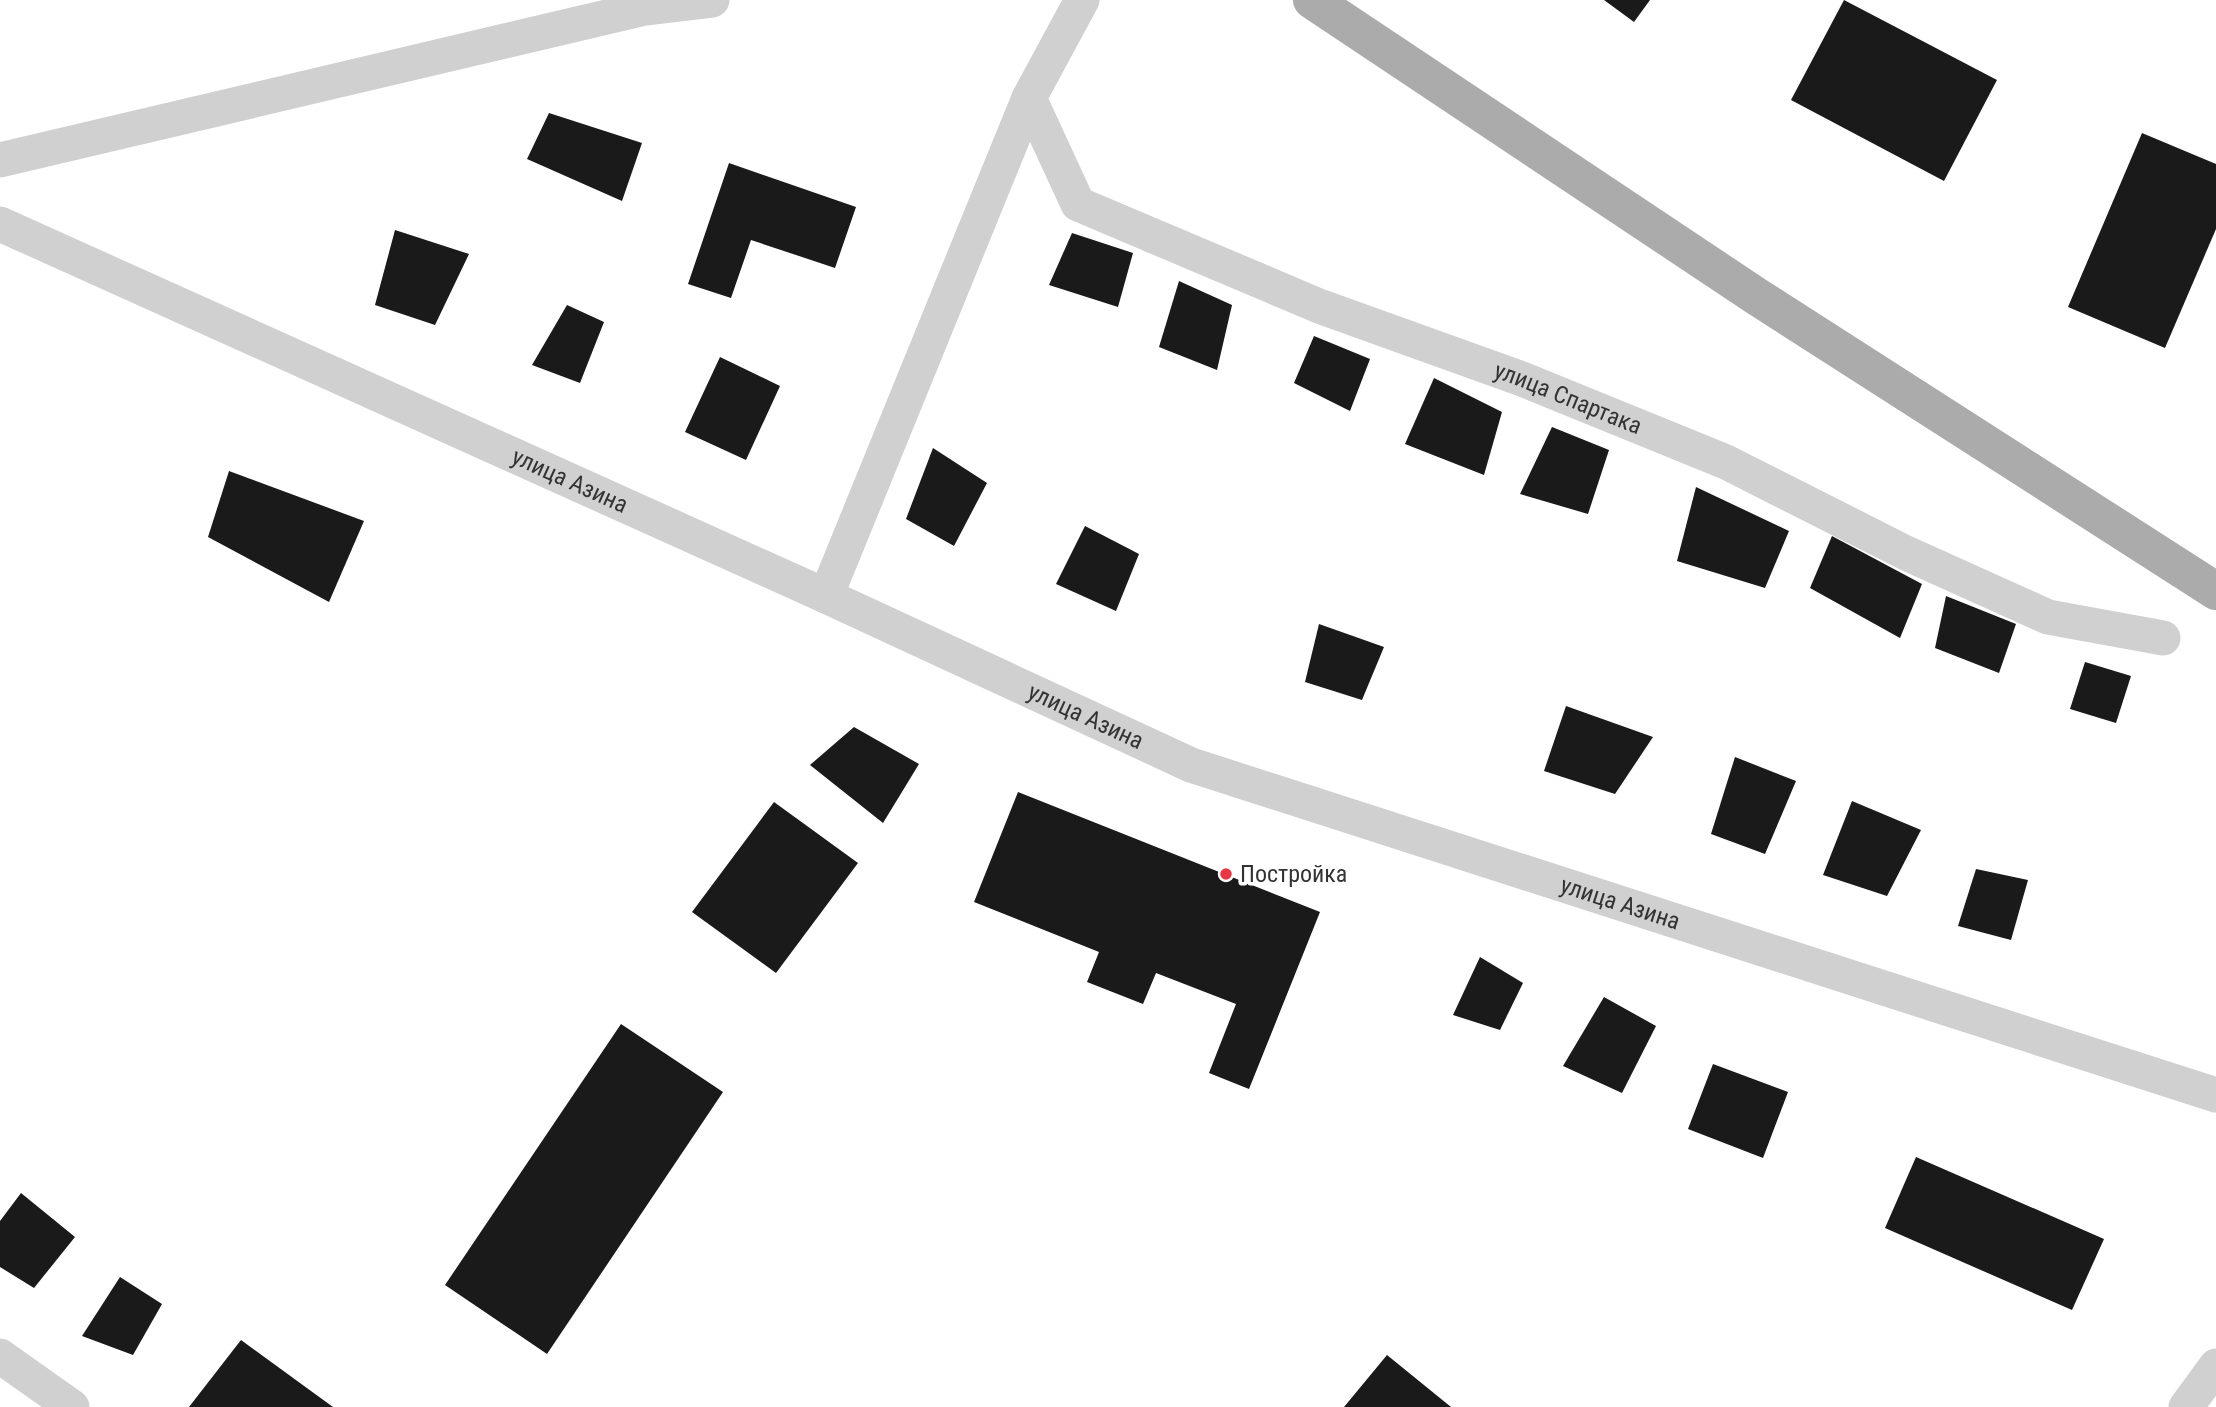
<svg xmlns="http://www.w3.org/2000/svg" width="2216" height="1407" font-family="'Roboto Condensed',sans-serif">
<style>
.building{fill:#1a1a1a}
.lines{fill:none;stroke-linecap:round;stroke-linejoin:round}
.minor{stroke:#d0d0d0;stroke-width:35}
.primary{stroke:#ababab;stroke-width:38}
.poi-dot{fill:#e63946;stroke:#fff;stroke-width:2.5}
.labels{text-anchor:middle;stroke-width:7;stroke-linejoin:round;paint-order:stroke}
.street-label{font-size:24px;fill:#333;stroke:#fff}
.poi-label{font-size:24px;fill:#333;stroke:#fff;text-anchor:start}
</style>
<rect width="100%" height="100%" fill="#fff"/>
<g class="building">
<polygon points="1604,0 1650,0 1634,22"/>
<polygon points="1844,0 1997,80 1944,181 1791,100"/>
<polygon points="549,113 642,143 622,201 527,159"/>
<polygon points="2142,133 2216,164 2216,229 2165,348 2068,307"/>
<polygon points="729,163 856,207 835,268 751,240 731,298 688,284"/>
<polygon points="395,230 469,254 435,325 375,305"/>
<polygon points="1072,233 1133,253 1118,307 1049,285"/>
<polygon points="1179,281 1232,305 1217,370 1159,347"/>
<polygon points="567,305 604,322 580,383 532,365"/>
<polygon points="1314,336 1370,359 1350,411 1294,383"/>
<polygon points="720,357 780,386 746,460 685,432"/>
<polygon points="1434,378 1502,412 1484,475 1405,444"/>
<polygon points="1552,427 1609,450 1588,514 1520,494"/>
<polygon points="933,448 987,483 954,546 906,519"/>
<polygon points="229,471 364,521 329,602 208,537"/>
<polygon points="1696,487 1789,531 1765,588 1677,561"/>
<polygon points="1085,526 1139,554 1116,611 1056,584"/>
<polygon points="1832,536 1922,584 1900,638 1810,588"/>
<polygon points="1946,596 2016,624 1999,673 1935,648"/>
<polygon points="1319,624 1384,647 1362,700 1305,682"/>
<polygon points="2085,662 2131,676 2116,723 2070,709"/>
<polygon points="1566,706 1653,737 1615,794 1544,771"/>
<polygon points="854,727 919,764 883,823 810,765"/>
<polygon points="1735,757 1796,781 1765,854 1711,834"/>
<polygon points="1018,792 1320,912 1249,1089 1209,1073 1236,1004 1156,973 1143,1004 1087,982 1099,952 974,902"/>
<polygon points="1852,801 1921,830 1887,896 1823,875"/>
<polygon points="774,802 858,863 776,973 692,912"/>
<polygon points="1976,869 2028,880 2011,940 1958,926"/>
<polygon points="1480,957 1523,983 1500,1030 1453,1015"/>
<polygon points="1604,997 1656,1026 1622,1093 1563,1066"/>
<polygon points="621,1024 723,1092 547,1354 445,1285"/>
<polygon points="1713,1064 1788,1092 1763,1158 1688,1129"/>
<polygon points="1916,1157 2104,1239 2072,1310 1885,1228"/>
<polygon points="21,1193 75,1237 34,1288 0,1267 0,1221"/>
<polygon points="120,1277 162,1304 133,1355 82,1336"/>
<polygon points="241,1340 333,1407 189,1407"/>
<polygon points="1387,1355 1451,1407 1344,1407"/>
</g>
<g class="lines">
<g class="minor">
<path id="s1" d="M1029,98L1078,204L1319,306L1522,379L1726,462L1906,553L2048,617L2163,638"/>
<polyline points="0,160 645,8 712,0"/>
<path id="s2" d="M0,224L826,596L1191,765L2216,1095"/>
<polyline points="826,596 1029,98 1082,0"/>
<polyline points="0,1356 72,1407"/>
<polyline points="2186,1407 2216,1366"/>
</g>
<polyline class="primary" points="1312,0 1756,296 2216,591"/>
</g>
<circle class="poi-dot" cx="1226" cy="874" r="7"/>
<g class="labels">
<g class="street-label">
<text dy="8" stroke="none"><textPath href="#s1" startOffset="644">улица Спартака</textPath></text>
<text dy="8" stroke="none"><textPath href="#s2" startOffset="625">улица Азина</textPath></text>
<text dy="8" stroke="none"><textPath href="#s2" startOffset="1192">улица Азина</textPath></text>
<text dy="8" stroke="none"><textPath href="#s2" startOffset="1759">улица Азина</textPath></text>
</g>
<g class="poi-label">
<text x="1240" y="882">Постройка</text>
</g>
</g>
</svg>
